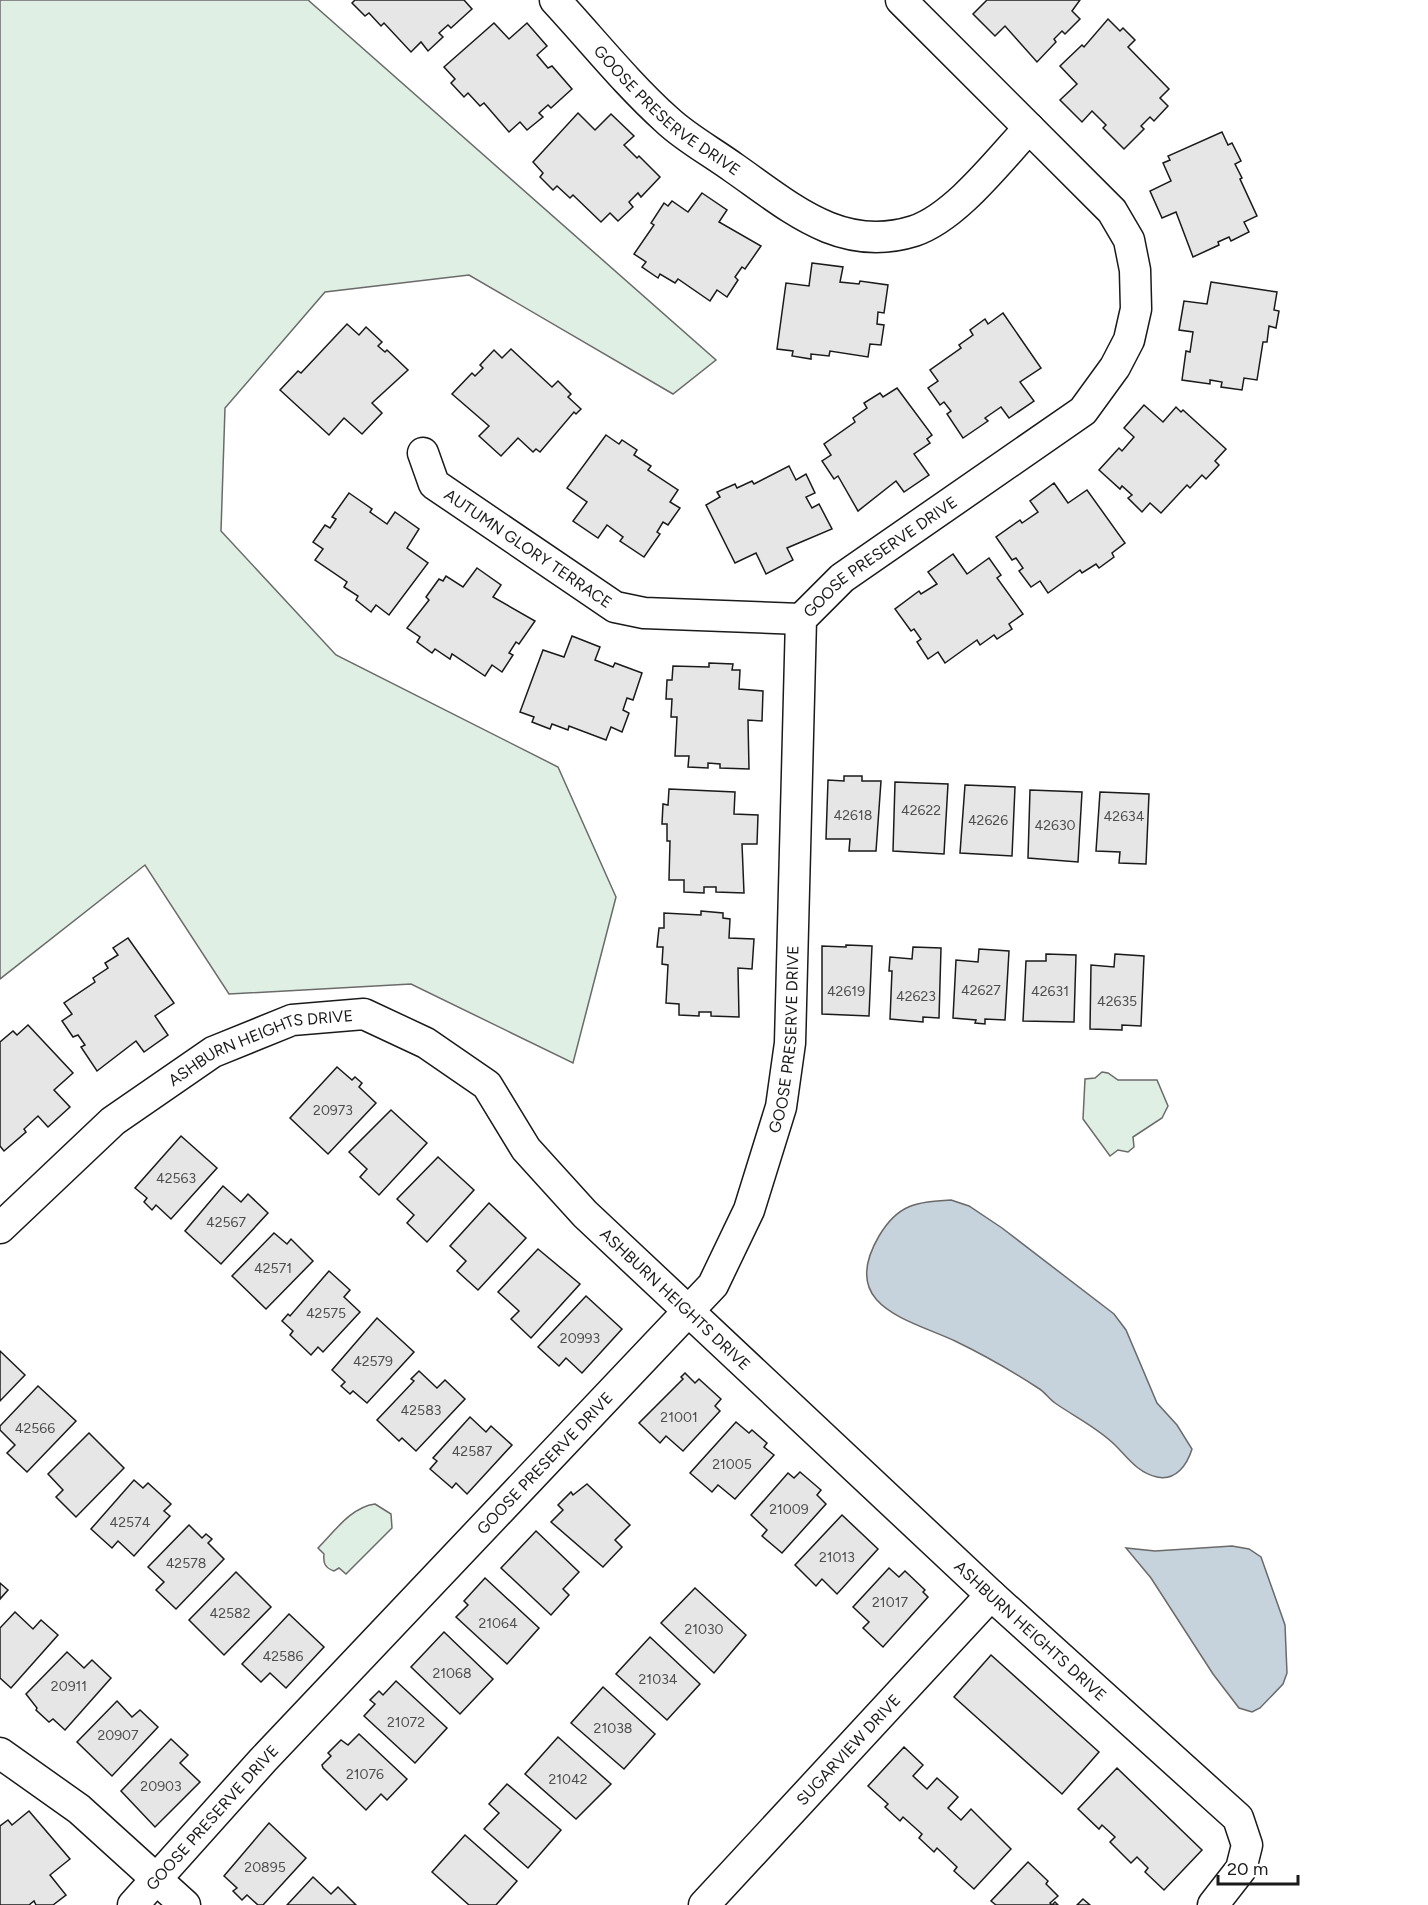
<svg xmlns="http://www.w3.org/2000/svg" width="1428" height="1905" font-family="Figtree,sans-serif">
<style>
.green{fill:#e0efe3;stroke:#6a6a6a;stroke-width:1.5}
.water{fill:#c6d2dc;stroke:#6a6a6a;stroke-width:1.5}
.building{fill:#e6e6e6;stroke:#1a1a1a;stroke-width:1.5}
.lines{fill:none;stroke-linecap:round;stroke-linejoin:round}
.minor-casing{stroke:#1a1a1a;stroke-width:33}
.minor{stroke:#fff;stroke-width:30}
.labels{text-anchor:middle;stroke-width:4.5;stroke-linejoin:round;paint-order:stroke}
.number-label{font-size:14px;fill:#4d4d4d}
.street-label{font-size:16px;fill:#1a1a1a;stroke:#fff}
</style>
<rect width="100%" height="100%" fill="#fff"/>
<g class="green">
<polygon points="0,0 308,0 716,360 673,394 469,275 325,292 225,408 221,531 336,655 558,767 616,897 573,1063 411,984 229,994 145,865 0,979"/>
<polygon points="1102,1072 1108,1073 1118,1080 1157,1080 1168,1106 1162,1118 1133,1137 1134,1147 1128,1152 1118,1150 1110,1156 1083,1119 1085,1079 1095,1078"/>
<path d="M375,1504L391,1514L392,1528L346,1574L339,1568L334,1571C325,1568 323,1563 324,1554L318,1548C334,1532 351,1507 375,1504Z"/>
</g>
<g class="water">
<path d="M951,1200L969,1206L1002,1228L1114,1314L1126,1330L1157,1403L1177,1425L1192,1449C1187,1465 1176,1481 1157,1477C1138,1473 1128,1458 1115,1445C1098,1428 1075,1417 1055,1403C1049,1399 1045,1392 1038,1388C1012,1371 984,1355 955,1341C907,1319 838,1306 879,1236C898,1204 916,1202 951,1200Z"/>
<polygon points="1232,1546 1249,1549 1261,1557 1285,1625 1287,1673 1283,1684 1260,1708 1252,1712 1239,1708 1213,1674 1151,1578 1126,1548 1155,1551"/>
</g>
<g class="building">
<polygon points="355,0 464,0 472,9 451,28 448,25 439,33 443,37 428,51 421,42 411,52 384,23 381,26 369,13 365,16 352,3"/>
<polygon points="987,0 1080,0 1072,11 1080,19 1065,34 1062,31 1054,39 1056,42 1037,62 1005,26 995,36 973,14"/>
<polygon points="1108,19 1120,31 1123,28 1135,40 1128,47 1169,89 1160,98 1168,106 1154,121 1150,117 1141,126 1144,129 1124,149 1103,128 1106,125 1092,111 1082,122 1060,100 1077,84 1060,66 1082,45 1084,47"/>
<polygon points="494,23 509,39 527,23 547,46 537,55 548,68 552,66 572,89 551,108 548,105 539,113 543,117 527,130 520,122 509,132 484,103 480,106 468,93 464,97 451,83 455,79 444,67"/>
<polygon points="578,113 595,130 611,114 634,136 624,145 637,158 639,156 660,177 641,197 638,193 629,202 633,207 618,221 610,213 601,222 573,195 570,198 557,186 553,190 540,177 543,173 533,162"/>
<polygon points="1222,132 1228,145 1232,143 1241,161 1235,164 1242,178 1240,179 1257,216 1244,222 1249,232 1231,241 1229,237 1218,242 1219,245 1193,257 1176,212 1162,218 1150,191 1171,181 1163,163 1170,160 1168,156"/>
<polygon points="702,193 727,210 719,222 761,246 745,269 742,267 735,277 738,280 727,297 717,290 710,301 678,279 675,283 660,274 658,278 642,267 646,262 634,254 654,225 651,223 664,203 668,206 672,201 688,212"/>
<polygon points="812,263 843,267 840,282 859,284 860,281 888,285 884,313 878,312 877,324 884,325 881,345 870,344 868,357 830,351 829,356 811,354 811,359 792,356 793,351 777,349 786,283 809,286"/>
<polygon points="1211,282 1277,292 1274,310 1279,311 1276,328 1269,326 1267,342 1263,342 1257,380 1244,378 1242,390 1221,387 1222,382 1210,380 1210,384 1182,380 1186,351 1190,352 1193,332 1179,330 1184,301 1207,304"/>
<polygon points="1003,313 1041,368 1020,382 1034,401 1009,418 1001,407 985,418 988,421 963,438 947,414 951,411 944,402 940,405 928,388 938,381 930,370 961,348 959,345 973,335 970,330 985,319 988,324"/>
<polygon points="347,324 359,335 366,327 382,342 378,346 385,352 387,350 408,370 372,403 382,413 362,434 344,418 329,435 280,390 298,371 301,373"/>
<polygon points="511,349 552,387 558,381 571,394 568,397 581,409 576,414 574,412 540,452 536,449 533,452 518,438 501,456 479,436 489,426 452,394 472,373 475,376 483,368 480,365 494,350 502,358"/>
<polygon points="897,388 932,435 927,439 930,443 914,454 929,475 904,492 896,481 858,511 838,476 834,479 822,461 831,455 824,444 855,422 853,418 867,408 864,403 880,393 883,397"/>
<polygon points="1144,405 1163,422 1176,407 1181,412 1183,410 1226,449 1215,461 1219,465 1206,479 1202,475 1190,488 1187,485 1161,513 1150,503 1142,512 1128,498 1132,495 1122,486 1120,489 1099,470 1119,448 1122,451 1134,437 1124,428"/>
<polygon points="606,435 619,444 622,440 637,450 634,455 651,466 648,470 678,490 670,502 680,508 668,525 663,522 657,532 660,534 644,557 620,541 623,537 607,525 598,538 573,521 587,502 567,488"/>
<polygon points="789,466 796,480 806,474 815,493 806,497 812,508 819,504 832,529 787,548 793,560 766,574 756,553 735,563 706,505 720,497 717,492 735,484 737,488 752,481 754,484"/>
<polygon points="1054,483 1068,503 1087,490 1125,543 1112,553 1114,557 1099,568 1096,564 1082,573 1080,570 1048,593 1040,581 1031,587 1019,571 1023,568 1016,558 1012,560 996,537 1020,520 1022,523 1038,512 1030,501"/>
<polygon points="349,493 372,509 370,512 387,524 395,512 419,529 407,548 428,563 389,615 376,605 371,612 356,600 358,596 344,587 347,582 315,560 323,549 313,542 325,525 330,528 336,519 332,517"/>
<polygon points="953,554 967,574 989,558 1001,575 997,578 1023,614 1009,624 1012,629 997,639 994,635 980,645 977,640 945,663 938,652 928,659 917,642 921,639 914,629 911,631 895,609 919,591 921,594 937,584 928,572"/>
<polygon points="477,568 501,585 493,597 535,621 519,644 516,642 509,653 513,655 502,672 492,665 485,676 452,654 450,659 435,649 432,653 417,642 420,637 407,628 429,600 426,597 439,579 443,581 446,576 463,587"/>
<polygon points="572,636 600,647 595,660 613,667 615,663 642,673 633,700 627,698 623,710 629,713 622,732 611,727 606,740 569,726 568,730 552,724 550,729 532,722 534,717 520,712 543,650 564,657"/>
<polygon points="709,663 733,664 732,670 740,670 739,689 763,691 762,721 748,720 749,769 720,768 720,764 708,763 708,768 688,767 689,756 675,756 677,717 671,717 672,699 666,699 667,680 672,680 673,666 709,667"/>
<polygon points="844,776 862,776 862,781 881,781 876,851 849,851 850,839 826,839 828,780 844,781"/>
<polygon points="895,782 948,784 944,854 893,851"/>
<polygon points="965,785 1015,787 1012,856 960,853"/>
<polygon points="669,789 735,792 734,814 758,815 757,844 742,844 744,893 716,892 716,887 704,887 704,893 684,892 684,880 669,880 670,841 667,841 667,824 662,824 663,804 668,805"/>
<polygon points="1030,790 1082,792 1078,862 1028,858"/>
<polygon points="1100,792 1149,794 1146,864 1119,863 1120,852 1096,851"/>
<polygon points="701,911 723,913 723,918 730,919 729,938 754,939 752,969 738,968 739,1017 711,1016 711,1012 699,1012 699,1016 679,1015 679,1004 666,1003 668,965 662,964 663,947 657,947 659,928 664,928 664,913 701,915"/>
<polygon points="128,938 174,1003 155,1016 168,1035 144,1052 136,1041 97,1071 81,1047 85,1045 78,1035 73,1037 62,1021 72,1014 64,1003 95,982 93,978 108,968 105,963 118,955 113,948"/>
<polygon points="846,945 872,946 869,1016 822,1014 822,946 846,947"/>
<polygon points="913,947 941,948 939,1018 923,1017 923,1022 890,1019 892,971 889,971 890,957 912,959"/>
<polygon points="979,949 1009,951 1005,1020 985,1019 985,1024 975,1023 976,1020 953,1018 956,960 978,962"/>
<polygon points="1046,954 1076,955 1074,1022 1023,1021 1026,961 1046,961"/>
<polygon points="1115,954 1144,956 1141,1026 1122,1025 1122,1030 1090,1029 1091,965 1114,967"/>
<polygon points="28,1025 73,1073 54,1090 70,1107 48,1127 38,1116 24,1129 26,1132 4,1151 0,1146 0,1042 13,1031 17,1035"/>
<polygon points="337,1067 352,1080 355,1077 362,1083 359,1087 376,1103 328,1154 290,1118"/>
<polygon points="391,1110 427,1143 379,1195 360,1177 367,1169 349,1152"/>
<polygon points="181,1136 217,1168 171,1219 156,1205 152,1210 144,1202 147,1198 135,1188"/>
<polygon points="438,1157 474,1190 427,1242 407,1223 414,1215 397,1199"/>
<polygon points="223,1186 241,1202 248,1194 268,1213 221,1264 185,1231"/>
<polygon points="489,1203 526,1238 478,1290 457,1271 466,1261 450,1246"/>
<polygon points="274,1233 287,1244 291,1239 313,1261 266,1309 232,1276"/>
<polygon points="538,1249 580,1284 531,1338 511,1319 519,1311 498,1292"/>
<polygon points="329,1271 350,1290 344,1297 360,1312 323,1352 318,1347 311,1355 290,1335 293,1331 282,1321 288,1314 290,1316"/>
<polygon points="586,1296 622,1329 582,1373 566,1358 559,1366 538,1347"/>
<polygon points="377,1318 414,1352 367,1403 353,1391 350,1394 341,1386 345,1382 332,1370"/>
<polygon points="0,1351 25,1375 0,1401"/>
<polygon points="419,1371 437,1388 445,1380 465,1399 416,1451 402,1438 399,1441 377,1420 414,1381 411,1379"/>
<polygon points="685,1373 695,1383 699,1379 721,1399 715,1406 720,1411 683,1451 666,1436 660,1443 639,1423 683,1379 681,1377"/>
<polygon points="38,1386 76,1421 27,1472 7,1453 15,1445 0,1430 0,1426"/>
<polygon points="470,1417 486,1432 491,1426 512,1445 467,1494 456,1483 452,1488 430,1469 437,1461 433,1458"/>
<polygon points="736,1422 749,1433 752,1430 767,1443 764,1447 774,1455 735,1499 718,1485 712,1492 690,1473"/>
<polygon points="89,1433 124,1468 76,1517 56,1497 63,1490 48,1474"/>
<polygon points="800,1472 821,1490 817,1495 826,1504 782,1553 762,1536 767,1530 751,1515 788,1473 794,1478"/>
<polygon points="134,1480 143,1488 148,1483 171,1504 164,1511 170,1516 134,1556 118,1541 112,1548 91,1529"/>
<polygon points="587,1484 630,1525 615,1540 622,1547 603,1567 551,1522 563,1510 558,1505 571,1492 573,1495"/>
<polygon points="842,1515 878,1549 837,1594 822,1579 816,1586 795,1565"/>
<polygon points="189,1525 202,1538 206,1534 212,1539 208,1543 224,1559 176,1609 156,1590 164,1582 148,1567"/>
<polygon points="536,1531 579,1572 563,1589 569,1595 551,1615 501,1568"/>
<polygon points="889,1568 899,1577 905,1571 925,1590 923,1592 928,1597 883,1647 863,1628 869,1622 853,1607"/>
<polygon points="236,1572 271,1607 224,1655 189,1620"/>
<polygon points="485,1578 539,1628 507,1664 456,1617 468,1605 464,1601"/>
<polygon points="0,1583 8,1590 0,1599"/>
<polygon points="695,1588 746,1635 714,1673 661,1623"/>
<polygon points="15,1612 33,1629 41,1620 58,1635 11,1688 0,1678 0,1628"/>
<polygon points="289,1614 324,1647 286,1688 270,1673 261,1682 242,1664"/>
<polygon points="444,1632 493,1679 460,1714 411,1667"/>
<polygon points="650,1637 700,1684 667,1720 616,1674"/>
<polygon points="67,1652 84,1668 92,1660 111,1678 65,1730 53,1719 49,1722 36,1710 37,1708 26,1694"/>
<polygon points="991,1655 1099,1752 1062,1794 954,1697"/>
<polygon points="396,1681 447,1728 415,1763 364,1716 375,1704 370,1700 379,1691 383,1695"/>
<polygon points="603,1687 655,1734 624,1769 571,1723"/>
<polygon points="117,1701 132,1717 140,1710 158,1727 112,1776 77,1742"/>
<polygon points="359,1734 407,1779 387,1800 381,1794 366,1810 323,1768 322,1765 331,1756 328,1753 341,1740 348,1745"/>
<polygon points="558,1737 611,1784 576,1819 525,1774"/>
<polygon points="171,1739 188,1755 180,1763 200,1782 155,1827 121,1791"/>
<polygon points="904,1747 923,1765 913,1776 927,1789 937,1778 958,1797 948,1808 961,1820 971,1809 1011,1849 974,1889 954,1871 957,1867 937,1848 934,1852 919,1838 922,1834 903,1817 900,1821 885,1807 888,1804 868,1786"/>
<polygon points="1117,1768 1202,1850 1164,1890 1145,1872 1148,1868 1137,1857 1131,1863 1110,1842 1115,1837 1102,1825 1099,1829 1078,1809"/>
<polygon points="507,1784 561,1830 528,1868 484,1829 499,1813 489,1804"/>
<polygon points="29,1811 70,1859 50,1875 66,1895 53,1905 36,1905 34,1901 29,1905 0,1905 0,1826 8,1820 12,1825"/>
<polygon points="269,1823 306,1858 263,1905 258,1905 247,1895 242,1900 233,1891 237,1888 224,1876"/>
<polygon points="465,1835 517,1881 496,1905 469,1905 432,1872"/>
<polygon points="1028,1862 1048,1881 1046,1884 1058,1896 1050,1903 1052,1905 1055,1902 1058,1905 996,1905 991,1901"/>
<polygon points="313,1877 331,1894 338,1887 356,1905 287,1905"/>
<polygon points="1083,1899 1090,1905 1077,1905"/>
</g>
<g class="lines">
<defs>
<g id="minor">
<path id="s1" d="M555,0C592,40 627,84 667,120C686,138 712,152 734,168C790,207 841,254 914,231C956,217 999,160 1029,128"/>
<path id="s2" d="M423,453L434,484L615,607L644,613L801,619"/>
<path id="s3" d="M0,1228L113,1121L213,1052L292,1020L364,1014L426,1043L487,1085L526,1149L585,1214L991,1595L1238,1818L1247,1845L1241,1869L1213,1905"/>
<polyline points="0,1753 79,1809 185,1905"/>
<path id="s4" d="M133,1905L263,1760L713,1285L749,1210L781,1107L790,1043L801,619L842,578L1083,411L1115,367L1129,340L1136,309L1135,270L1129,240L1112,211L901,0"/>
<path id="s5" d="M704,1905L991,1595"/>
</g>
</defs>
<use href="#minor" class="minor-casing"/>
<use href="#minor" class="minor"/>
</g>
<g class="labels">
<g class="number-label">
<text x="921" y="815">42622</text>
<text x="853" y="820">42618</text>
<text x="1124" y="821">42634</text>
<text x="988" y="825">42626</text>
<text x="1055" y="830">42630</text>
<text x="981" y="995">42627</text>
<text x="846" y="996">42619</text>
<text x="1050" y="996">42631</text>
<text x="916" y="1001">42623</text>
<text x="1117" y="1006">42635</text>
<text x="333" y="1115">20973</text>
<text x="176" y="1183">42563</text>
<text x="226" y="1227">42567</text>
<text x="273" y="1273">42571</text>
<text x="326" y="1318">42575</text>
<text x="580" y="1343">20993</text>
<text x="373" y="1366">42579</text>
<text x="421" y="1415">42583</text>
<text x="679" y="1422">21001</text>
<text x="35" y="1433">42566</text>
<text x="472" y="1456">42587</text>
<text x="732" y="1469">21005</text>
<text x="789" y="1514">21009</text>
<text x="130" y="1527">42574</text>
<text x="837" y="1562">21013</text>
<text x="186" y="1568">42578</text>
<text x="890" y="1607">21017</text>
<text x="230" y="1618">42582</text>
<text x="498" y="1628">21064</text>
<text x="704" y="1634">21030</text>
<text x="283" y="1661">42586</text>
<text x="452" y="1678">21068</text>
<text x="658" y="1684">21034</text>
<text x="69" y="1691">20911</text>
<text x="406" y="1727">21072</text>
<text x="613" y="1733">21038</text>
<text x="118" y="1740">20907</text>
<text x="365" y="1779">21076</text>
<text x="568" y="1784">21042</text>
<text x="161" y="1791">20903</text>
<text x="265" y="1872">20895</text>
</g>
<g class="street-label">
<text dy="6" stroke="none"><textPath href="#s1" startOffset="158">GOOSE PRESERVE DRIVE</textPath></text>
<text dy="6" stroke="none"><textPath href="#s2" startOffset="147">AUTUMN GLORY TERRACE</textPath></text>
<text dy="6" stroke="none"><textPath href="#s4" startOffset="1630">GOOSE PRESERVE DRIVE</textPath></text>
<text dy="6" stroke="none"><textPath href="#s4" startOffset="1108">GOOSE PRESERVE DRIVE</textPath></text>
<text dy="6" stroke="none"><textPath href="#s3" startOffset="324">ASHBURN HEIGHTS DRIVE</textPath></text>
<text dy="6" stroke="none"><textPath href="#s3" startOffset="864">ASHBURN HEIGHTS DRIVE</textPath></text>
<text dy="6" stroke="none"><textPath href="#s4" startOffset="604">GOOSE PRESERVE DRIVE</textPath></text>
<text dy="6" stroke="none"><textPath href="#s3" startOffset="1350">ASHBURN HEIGHTS DRIVE</textPath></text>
<text dy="6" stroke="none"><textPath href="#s5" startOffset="212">SUGARVIEW DRIVE</textPath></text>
<text dy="6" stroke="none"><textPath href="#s4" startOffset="118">GOOSE PRESERVE DRIVE</textPath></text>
</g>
</g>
<path d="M1218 1875v9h80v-9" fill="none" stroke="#1a1a1a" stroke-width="3"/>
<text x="1227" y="1875" font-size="18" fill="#1a1a1a" stroke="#ffffff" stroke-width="4.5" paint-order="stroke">20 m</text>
</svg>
